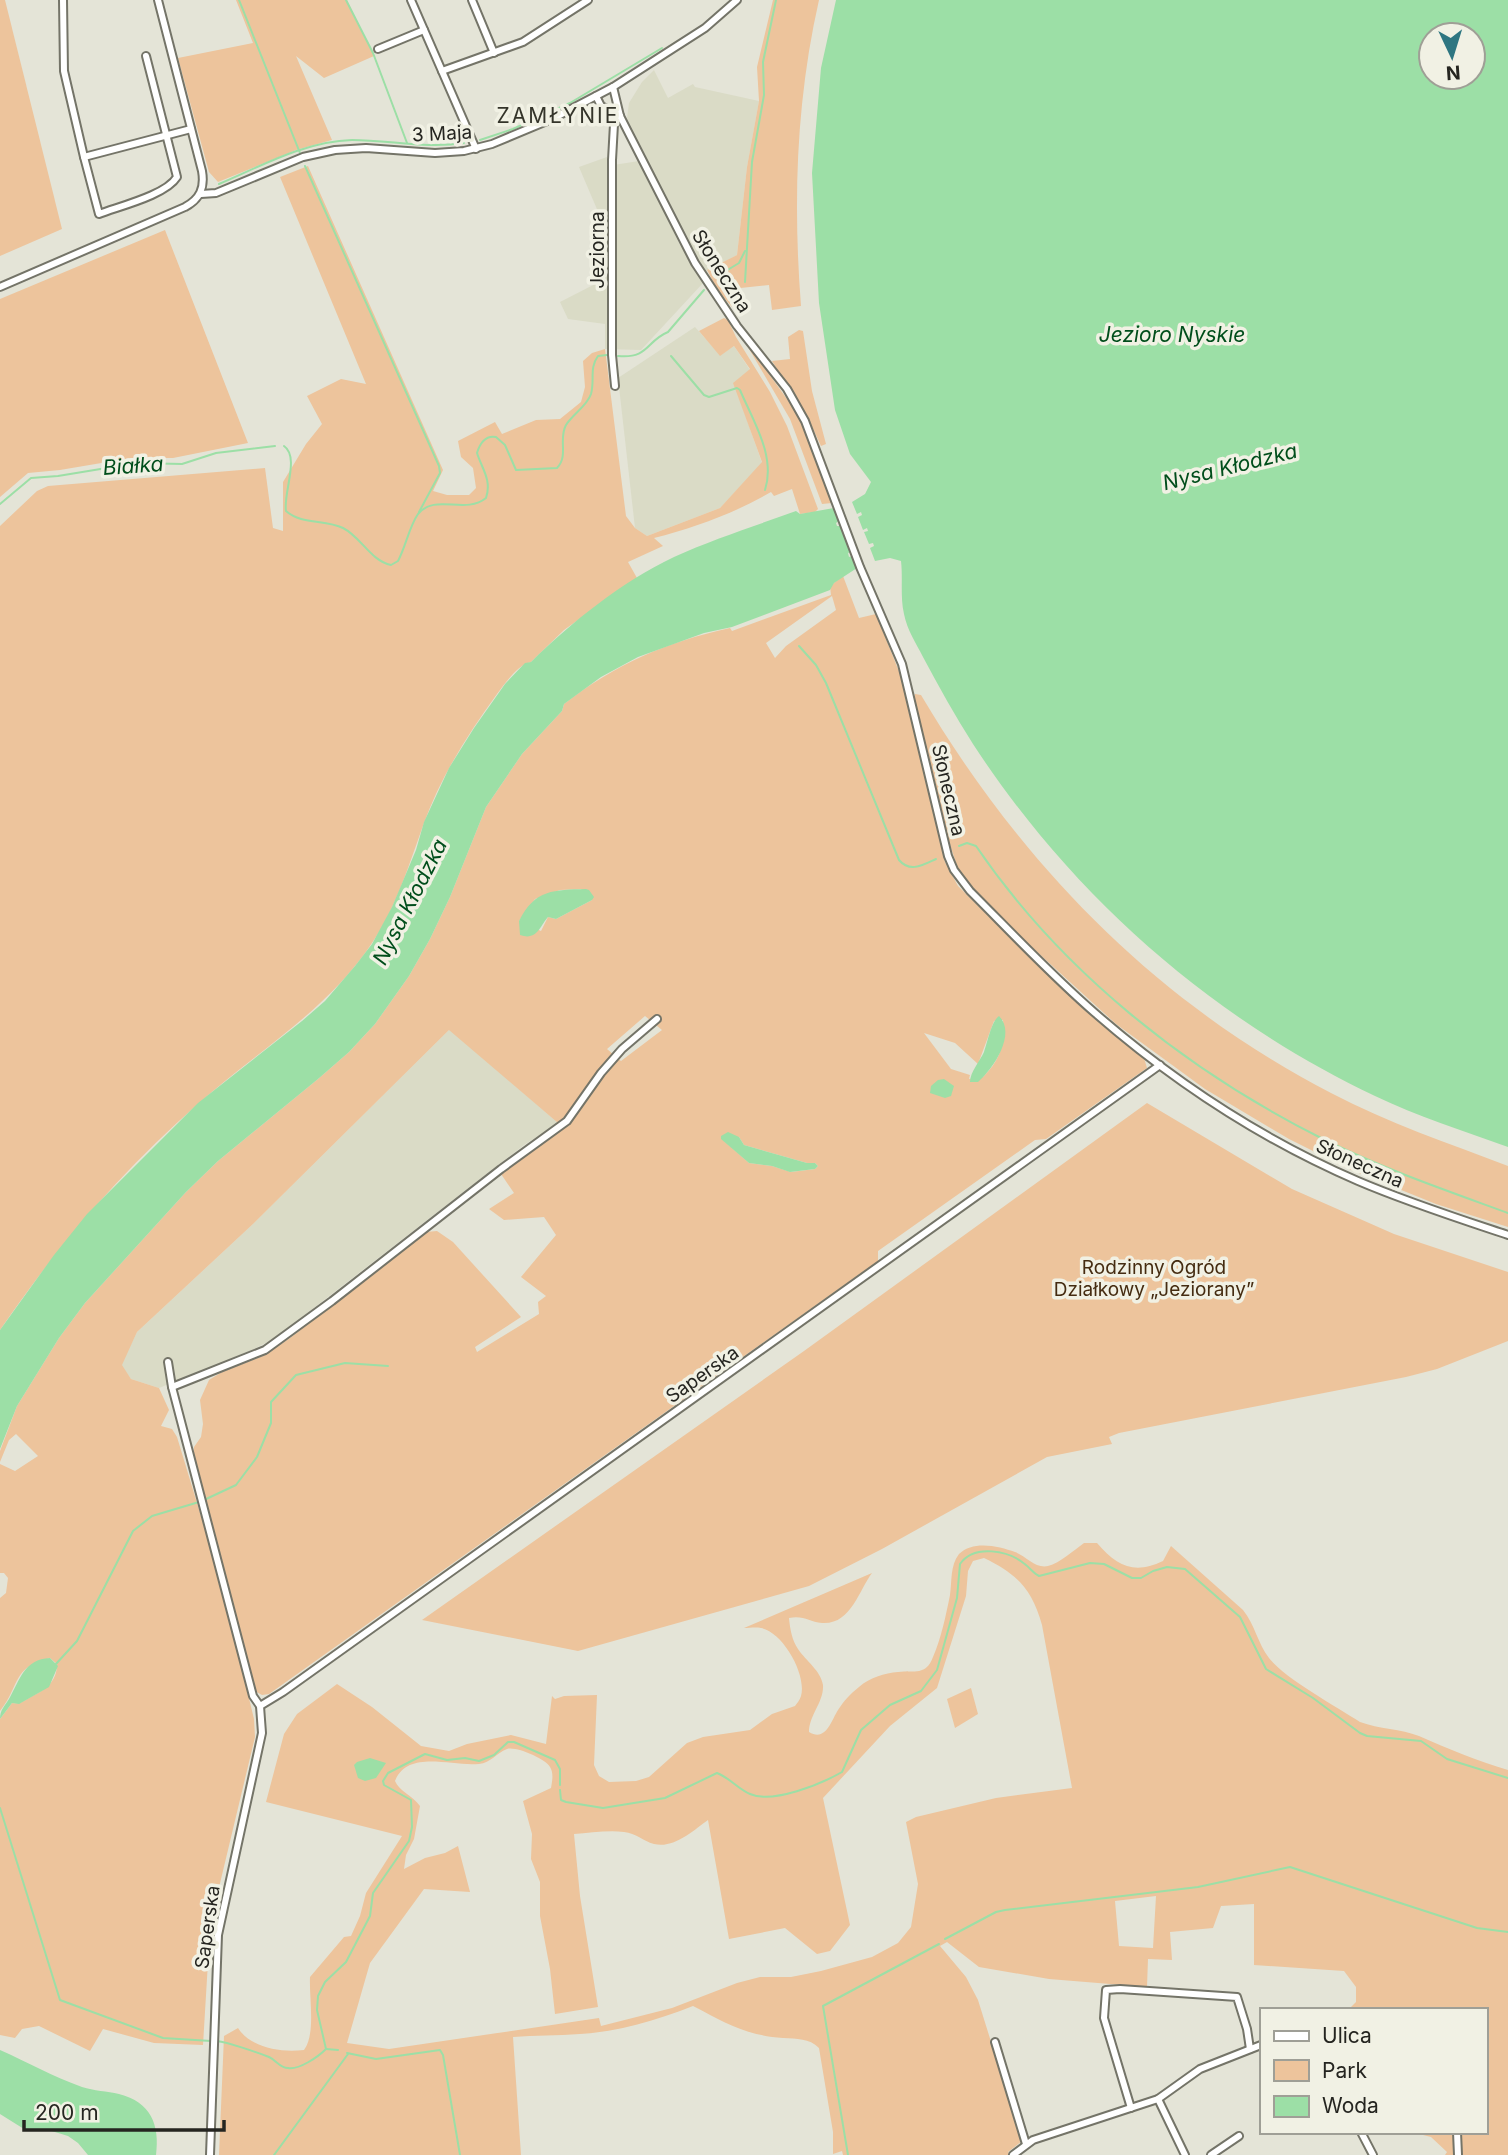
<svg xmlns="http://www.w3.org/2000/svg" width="1508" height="2155" font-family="Inter,sans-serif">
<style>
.built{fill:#dadbc6}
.green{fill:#edc49c;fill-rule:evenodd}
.water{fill:#9cdfa6;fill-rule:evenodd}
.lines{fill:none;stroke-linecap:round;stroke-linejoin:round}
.stream{stroke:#9cdfa6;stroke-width:2}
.minor-casing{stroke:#747468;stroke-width:10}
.minor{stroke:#fff;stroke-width:6}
.labels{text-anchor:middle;stroke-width:7;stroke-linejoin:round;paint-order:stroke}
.street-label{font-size:19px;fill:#252520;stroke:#f1f1e4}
.park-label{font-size:19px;fill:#452c11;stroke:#f1f1e4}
.neighbourhood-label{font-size:21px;letter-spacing:2px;fill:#34342a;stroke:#f1f1e4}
.water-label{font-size:21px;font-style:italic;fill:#004e1b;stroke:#f1f1e4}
</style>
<rect width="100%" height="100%" fill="#e4e4d7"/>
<g class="built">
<polygon points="654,70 668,98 693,84 695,87 759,101 747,167 737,255 704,272 667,202 627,118 629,103 642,82"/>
<polygon points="607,157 607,166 639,161 680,245 703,283 641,350 605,349 605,324 568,319 560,302 601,281 605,289 605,228 579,167"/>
<polygon points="695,327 720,355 734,346 750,370 734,383 762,463 720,508 647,536 635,528 618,378"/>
<polygon points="450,1029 558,1123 524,1145 275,1338 252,1350 159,1388 131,1379 121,1365 137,1332 253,1224"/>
</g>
<g class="green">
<polygon points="0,0 5,0 62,229 0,256"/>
<polygon points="236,0 347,0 374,56 324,78 296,56 332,140 296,150 218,182 209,172 178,58 253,43"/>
<path d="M773,0H819C796,101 793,204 801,306L772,310L769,285L731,289L732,307L718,291L707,270L737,255L747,167L759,101L757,67Z"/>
<path d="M308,166L443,470L433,491L447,495H469L476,488L473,468L461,457L458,441L495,422L502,434L536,420L560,419L581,402L585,387L583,361L592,353L605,349L626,516L635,528L647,536L720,508L762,462L733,383L750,369L734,346L720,356L699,331L724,318L728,320L736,337L770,392L787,426L818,509L815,512L800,514L792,489L774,496L771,492C735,513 694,528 654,538L663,546L628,562L637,578L564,630L531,662C517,665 505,684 497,694C468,734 441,776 424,823C409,864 397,906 372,943C327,1011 257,1051 198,1104C122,1170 57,1247 0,1330V526L37,491L48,486L265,468L273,528L283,531V482L306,444L322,424L307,396L341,379L366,384L280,177Z"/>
<polygon points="165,230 248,443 173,458 131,458 60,470 28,473 0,497 0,299"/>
<polygon points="799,330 803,331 812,391 826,444 821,446 808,418 772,361 790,359 788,337"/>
<polygon points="741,335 797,413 832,503 822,504 790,419"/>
<path d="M843,576L859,618L876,614L900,674L945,862L958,886L1082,1008L1144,1058L1147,1068L1046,1139L1035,1140L878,1251V1261L269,1694L262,1695L255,1691L248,1664L241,1665L254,1719L255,1737L216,1900L208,1962L203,2045L154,2043L103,2029L90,2051L39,2026L22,2029L15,2038L0,2035V1719L12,1703C21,1704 22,1702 29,1698C44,1690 57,1683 57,1664L50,1658C11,1668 21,1684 0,1711V1598L6,1593L8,1578L4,1573H0V1464L15,1471L38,1456L16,1434L9,1440L0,1462V1451L17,1406L59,1338L85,1303L186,1192L218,1161L318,1079L349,1052L375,1024L409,976L430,939L450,897L486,807L522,754L562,711L564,704C616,664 666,642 730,628L732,631L831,595L830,586ZM832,596L836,610L786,646L775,658L766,643ZM581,889L592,900L556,919L548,917L541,931L519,921L535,899L560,890ZM645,1016L662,1030L621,1061L607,1049ZM1003,1020C1005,1045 1000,1060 983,1077L969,1079L970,1075L951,1069L924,1033L955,1043L978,1064L994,1021ZM449,1030L558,1123L561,1130L539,1144L501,1174L514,1193L489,1209L504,1220L544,1217L556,1235L521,1277L546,1296L538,1302L539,1314L477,1352L475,1347L521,1317L453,1242L437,1231L426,1232L290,1338L263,1356L222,1372L209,1380L200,1400L203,1424L201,1437L194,1447L193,1457L213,1534L207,1536L177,1437L172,1429L161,1426L169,1410L159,1388L131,1379L122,1365L137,1332L253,1224ZM739,1137L744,1145L807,1163H815L818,1166L815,1169L791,1172L772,1166L749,1163L722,1139Z"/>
<path d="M915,694L921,695C1021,864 1155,1002 1331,1093C1388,1123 1448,1143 1508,1166V1227L1436,1204L1349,1169L1289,1139L1205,1089L1116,1024L1024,940L972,888L958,869L943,823L913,701Z"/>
<polygon points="1147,1103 1292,1189 1394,1234 1508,1272 1508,1341 1437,1369 1406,1377 1119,1433 1109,1437 1112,1444 1047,1457 882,1549 809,1586 578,1651 422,1620 804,1351"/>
<path d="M1084,1543H1097C1117,1566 1134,1575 1163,1561L1171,1546L1243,1610C1255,1625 1258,1644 1269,1658C1284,1678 1337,1707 1360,1722C1379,1729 1401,1729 1419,1736C1448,1749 1478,1761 1508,1770V2155H1445L1447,2152L1431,2137L1411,2132H1485V2010H1348L1356,2002V1987L1344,1971L1254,1965V1904L1221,1906L1213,1928L1170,1932L1172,1960L1148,1959L1147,1987L1049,1979L979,1967L947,1942L940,1946L966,1977L978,2000L1022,2141L1008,2152L1011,2155H843L842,2151L833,2154V2132L819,2048C809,2038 797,2039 783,2038C744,2035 726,2023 693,2006C657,2020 618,2032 580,2034C557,2036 535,2035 513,2037L521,2155H219L224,2036L238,2028C251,2048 281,2053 304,2050C316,2034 309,1998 310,1977L344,1937L351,1936L360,1916L366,1893L402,1836L266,1802L284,1734L297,1714L337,1684L372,1707L421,1746L449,1751L467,1744L511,1735L546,1744L552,1696L555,1699L564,1696L597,1695L594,1765L599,1776L609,1782L636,1781L649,1777L687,1743L703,1737L750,1730L772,1714L795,1706C797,1703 800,1700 801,1696C807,1675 783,1632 761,1628C756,1627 749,1628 744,1628L872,1573C859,1590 851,1625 822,1623C809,1622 804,1615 789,1618C790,1629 792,1640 798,1649C806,1661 821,1671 823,1685C824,1702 809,1715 809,1732C826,1742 831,1721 838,1710C844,1701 850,1694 859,1687C869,1678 885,1673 898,1672C915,1670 926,1676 933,1657C941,1639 946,1615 950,1595C952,1582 950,1565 959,1554C973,1540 999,1546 1015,1552C1026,1556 1036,1569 1048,1566C1060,1563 1074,1550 1084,1543ZM984,1558C1017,1574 1032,1589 1042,1625L1072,1788L996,1798L916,1817L906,1822L918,1884L911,1927L898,1943L872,1957L821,1971L791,1977H760L737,1983L672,2008L601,2026L599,2018L389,2049L347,2043L370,1963L424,1889L470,1892L458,1846L445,1853L425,1858L404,1869L406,1855L414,1839L420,1806C413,1796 399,1791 395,1781C408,1749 452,1767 479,1764C491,1763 496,1753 507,1749C516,1746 546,1759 550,1767C554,1773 552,1782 551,1788L523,1801L532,1834L531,1859L540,1882V1916L550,1969L555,2014L598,2007L580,1896L574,1834C590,1833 608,1830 624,1832C636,1833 643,1841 654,1844C674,1849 694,1830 708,1820L729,1939L785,1928L817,1954L830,1951L850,1925L823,1798L890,1726L937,1688L966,1596L968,1571L973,1561ZM1156,1896L1153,1948L1119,1946L1115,1901Z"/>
<polygon points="971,1688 978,1714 955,1728 947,1699"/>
</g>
<g class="water">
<path d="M836,0H1508V1147C1463,1131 1417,1116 1375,1096C1211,1018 1072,896 973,744C955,716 939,687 923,657C916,643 907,630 904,614C900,597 903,578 901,561L890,558L875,561L870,548L874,546L873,543L869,544L864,532L868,531L867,528L863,530L858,517L862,515L861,512L857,514L852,502L865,494L871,482L850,454L835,410L819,303L812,173L821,68ZM1431,35H1473V77H1431Z"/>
<path d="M834,508L839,521L836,523L837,526H841L851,552L848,553L849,557L852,556L857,568L834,583L830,590L732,627L704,633L638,657L601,677L564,704L562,711L522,754L486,807L450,897L430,939L409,976L375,1024L349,1052L318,1079L218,1161L186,1192L85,1303L59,1338L17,1406L0,1449V1330L54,1255L87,1214L198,1103L302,1021L325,1001L355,966L372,944L392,907L416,850L424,822L449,768L474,728L505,684L525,663L531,662C573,621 620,583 674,557C713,539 755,526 796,511L800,514Z"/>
<path d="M586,889L589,890L594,897L592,900L556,919L548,917C540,926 537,941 520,935L519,921C535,889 554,890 586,889Z"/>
<path d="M999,1016C1017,1034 993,1069 978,1082H970C970,1072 980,1061 984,1052C988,1041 991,1022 999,1016Z"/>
<polygon points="944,1079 954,1086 951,1096 945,1098 930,1093 931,1086 938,1080"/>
<polygon points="728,1132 739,1137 744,1145 807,1163 815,1163 818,1166 815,1169 790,1172 772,1166 749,1163 721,1139 721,1136"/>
<path d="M50,1658L58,1666L49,1687L19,1704L12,1703L0,1719C0,1710 4,1707 9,1699C20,1680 24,1659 50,1658Z"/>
<polygon points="370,1758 386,1763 376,1778 365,1781 358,1778 354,1765 357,1762"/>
<path d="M0,2050C29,2063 52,2076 82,2087C94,2091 107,2091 119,2094C151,2102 160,2125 156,2155H88L78,2143L68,2136L45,2129H24L0,2114Z"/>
</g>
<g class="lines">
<g class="stream">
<polyline points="239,0 300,153"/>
<polyline points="346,0 373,53 407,143"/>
<polyline points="480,140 513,129 570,103 662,48"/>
<polyline points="305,166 439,466 440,473 419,512"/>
<path d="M219,184C261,166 306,141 352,140C390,140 426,149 464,143"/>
<polyline points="716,277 739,263 745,251"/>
<polyline points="745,282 752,162 764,95 763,62 776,0"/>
<path d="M618,356C649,359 646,341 668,332L704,290"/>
<path d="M671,356L704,395L709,397L737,388L740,390C753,421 776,456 765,490"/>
<path d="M284,446C300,457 283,493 286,511C302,525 325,519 343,528C361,537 371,561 391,565L398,561C406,546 409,527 418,514C435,493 465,515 486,498C492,480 482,469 477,453C480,443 485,435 496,437L505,445L516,470L557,468C569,456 558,439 566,425C573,414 587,406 591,394C595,380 589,368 598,356L607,355"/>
<polyline points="0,504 31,478 58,476 137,463 182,464 216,453 275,446"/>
<path d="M799,646L816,665L826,683L899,860C910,873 923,865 936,859"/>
<path d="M959,846L967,843L976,846C1061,971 1186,1070 1321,1138C1381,1168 1445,1190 1508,1213"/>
<polyline points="204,1500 236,1485 257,1457 271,1423 271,1402 296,1375 345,1363 388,1366"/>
<polyline points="55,1665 77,1641 133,1531 152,1516 199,1502"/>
<path d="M560,1790L561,1800L566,1802L603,1808L665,1798L717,1773C730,1778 738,1789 750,1794C773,1804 821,1784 842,1772L861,1730L890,1705L921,1691L937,1670L957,1598L960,1564C974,1544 1009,1550 1026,1565C1031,1569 1033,1573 1039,1576L1090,1563L1104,1564L1132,1578H1141L1153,1571L1167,1567L1185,1569L1240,1617L1266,1669L1313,1698L1360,1733L1367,1736L1421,1741L1447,1759L1508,1778"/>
<polyline points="0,1808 60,2000 163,2038 211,2041"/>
<polyline points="945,1939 996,1912 1005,1910 1198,1887 1290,1867 1477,1928 1508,1932"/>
<path d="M217,2041C227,2042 259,2053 269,2057C276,2060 280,2068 288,2068C299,2070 318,2057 326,2049L317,2010L318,1996L325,1982L346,1962L370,1916L373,1893L409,1841L412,1827L411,1800L384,1785L383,1781L388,1773L425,1754L447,1760L465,1758L479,1761L494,1755L508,1742H514L555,1760L560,1769V1785"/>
<polyline points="326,2049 338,2050"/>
<polyline points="347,2053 376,2059 440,2050 443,2055 460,2155"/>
<polyline points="274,2155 348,2054"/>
<polyline points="848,2155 823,2006 939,1944"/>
</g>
<defs>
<g id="minor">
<polyline points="63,0 64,71 84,157"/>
<polyline points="411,0 476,149"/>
<polyline points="472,0 494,53"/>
<polyline points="378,49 424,30"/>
<path d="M146,56L177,177C166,195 120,206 99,214L84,157L191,129"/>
<polyline points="442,71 523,42 588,0"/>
<path d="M613,87L620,116L695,263L737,326L787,389L805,421L860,567L902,664L948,856L954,870L970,891C1011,932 1051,975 1095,1013C1173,1081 1263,1140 1358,1181C1407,1202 1457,1218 1508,1235"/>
<polyline points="596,96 601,106 620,116"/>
<polyline points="201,194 216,193 303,157 335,150 366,148 435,153 464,151 492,144 552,119 613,87 705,28 737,0"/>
<path d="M0,287L185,207C200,199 205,188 202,171L158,0"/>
<polyline points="615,386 612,355 612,160 614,124 620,116"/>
<polyline points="168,1362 172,1387 253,1696 260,1706 262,1733 218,1935 210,2155"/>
<polyline points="172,1387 265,1350 332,1301 501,1169 567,1121 601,1073 622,1049 657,1019"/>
<polyline points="260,1706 283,1692 1160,1065"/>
<polyline points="995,2042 1026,2144"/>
<polyline points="1158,2099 1185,2155"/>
<polyline points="1131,2108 1104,2018 1106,1990 1120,1989 1237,1997 1247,2029 1250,2049"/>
<polyline points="1361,2132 1373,2155"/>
<polyline points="1457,2132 1458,2155"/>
<polyline points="1013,2155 1033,2140 1158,2099 1200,2069 1261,2045"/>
<polyline points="1211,2155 1239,2136"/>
</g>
</defs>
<use href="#minor" class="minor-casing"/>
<use href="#minor" class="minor"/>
</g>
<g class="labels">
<g class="street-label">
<text transform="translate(442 133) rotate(-3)" y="7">3 Maja</text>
<text transform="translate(597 250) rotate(-90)" y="7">Jeziorna</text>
<text transform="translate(722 271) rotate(58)" y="7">Słoneczna</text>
<text transform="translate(949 790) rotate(77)" y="7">Słoneczna</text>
<text transform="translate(1360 1163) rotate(24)" y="7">Słoneczna</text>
<text transform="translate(702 1374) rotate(-35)" y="7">Saperska</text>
<text transform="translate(207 1927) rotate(-82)" y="7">Saperska</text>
</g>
<g class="park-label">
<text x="1154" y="1274">Rodzinny Ogród<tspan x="1154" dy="22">Działkowy „Jeziorany”</tspan></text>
</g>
<g class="neighbourhood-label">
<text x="558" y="123">ZAMŁYNIE</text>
</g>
<g class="water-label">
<text x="1172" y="342">Jezioro Nyskie</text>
<text transform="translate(133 466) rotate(-4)" y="7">Białka</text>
<text transform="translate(1230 467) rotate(-14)" y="7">Nysa Kłodzka</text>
<text transform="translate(410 902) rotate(-63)" y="7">Nysa Kłodzka</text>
</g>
</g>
<rect x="1260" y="2008" width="228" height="126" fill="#f1f1e4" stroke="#9f9f96" stroke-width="2"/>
<rect x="1274" y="2031" width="35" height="10" fill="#ffffff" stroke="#9f9f96" stroke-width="2"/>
<text x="1322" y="2043" font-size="21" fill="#252520">Ulica</text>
<rect x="1274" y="2060" width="35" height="21" fill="#edc49c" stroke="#9f9f96" stroke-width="2"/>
<text x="1322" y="2078" font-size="21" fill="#252520">Park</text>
<rect x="1274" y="2096" width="35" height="21" fill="#9cdfa6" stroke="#9f9f96" stroke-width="2"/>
<text x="1322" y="2113" font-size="21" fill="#252520">Woda</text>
<g transform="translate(1452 56) rotate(176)"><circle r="33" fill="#f1f1e4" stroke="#9f9f96" stroke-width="2"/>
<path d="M0-5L12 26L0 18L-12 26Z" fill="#2e7681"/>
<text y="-10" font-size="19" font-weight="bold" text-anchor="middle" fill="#252520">N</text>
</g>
<path d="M24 2120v10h200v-10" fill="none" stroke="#252520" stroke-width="3.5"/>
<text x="35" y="2120" font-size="21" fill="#252520" stroke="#f1f1e4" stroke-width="5" paint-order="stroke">200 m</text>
</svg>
